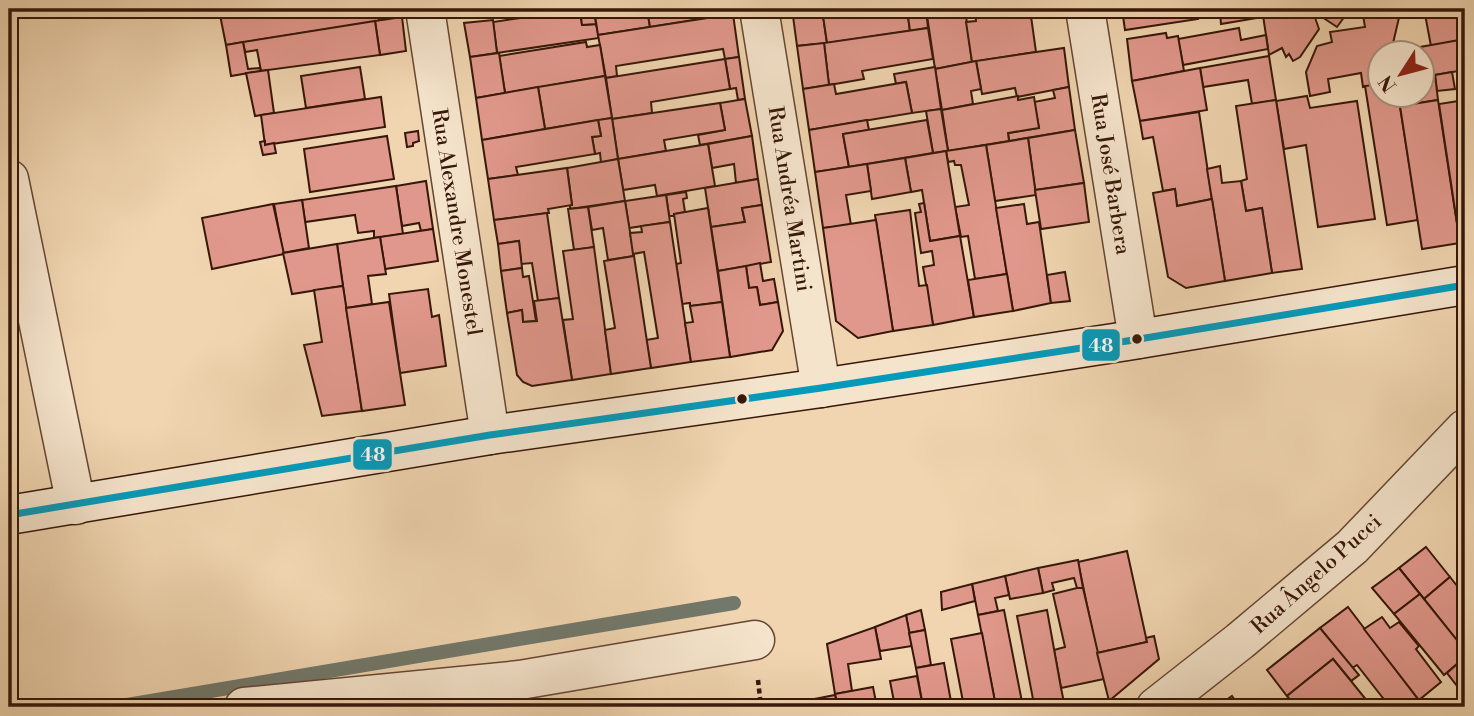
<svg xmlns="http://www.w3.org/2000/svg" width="1474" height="716" font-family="'Libre Bodoni',serif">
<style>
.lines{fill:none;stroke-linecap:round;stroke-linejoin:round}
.stream{stroke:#72786b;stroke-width:14}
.building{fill:#e1988c;stroke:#371709;stroke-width:2}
.street-casing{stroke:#654633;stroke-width:41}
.secondary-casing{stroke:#371709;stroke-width:41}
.path{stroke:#371709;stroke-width:4.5;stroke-dasharray:5 3.5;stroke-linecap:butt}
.street{stroke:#f5e4cc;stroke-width:38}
.secondary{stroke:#f5e4cc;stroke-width:38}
.bus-1-casing{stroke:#f5e4cc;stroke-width:12}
.bus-1{stroke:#069aba;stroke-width:7}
.bus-dot{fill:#371709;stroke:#f5e4cc;stroke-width:2.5}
.labels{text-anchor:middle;stroke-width:6;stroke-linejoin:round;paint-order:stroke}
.street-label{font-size:21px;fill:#371709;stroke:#f5e4cc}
.line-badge{stroke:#f5e4cc;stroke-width:2.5}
.badge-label{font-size:19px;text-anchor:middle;font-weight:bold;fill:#fff}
</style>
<rect width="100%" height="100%" fill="#f0d5b0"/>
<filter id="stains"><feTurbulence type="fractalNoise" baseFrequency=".00286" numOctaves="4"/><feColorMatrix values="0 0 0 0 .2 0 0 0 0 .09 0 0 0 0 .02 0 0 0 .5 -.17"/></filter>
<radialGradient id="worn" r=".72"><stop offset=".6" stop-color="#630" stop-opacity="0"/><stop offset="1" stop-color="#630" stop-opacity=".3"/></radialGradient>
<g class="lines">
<polyline class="stream" points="115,707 734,603"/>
</g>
<g class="building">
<polygon points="258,9 378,9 379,21 226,45 220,15"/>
<polygon points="378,9 400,9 402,17 379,21"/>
<polygon points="520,9 552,9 552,12 580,9 582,25 596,24 599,38 497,53 493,22 521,18"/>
<polygon points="580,9 594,9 596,24 582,25"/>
<polygon points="594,9 647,9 650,27 598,35"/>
<polygon points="647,9 732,9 733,14 650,27"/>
<polygon points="792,9 822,9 827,43 797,46"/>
<polygon points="822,9 907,9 910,31 827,43"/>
<polygon points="907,9 926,9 928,28 910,31"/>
<polygon points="926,9 975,9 976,15 966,16 972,62 935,69"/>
<polygon points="975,9 1030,9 1036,52 972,62 966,22 976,21"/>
<polygon points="1122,9 1196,9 1198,19 1125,30"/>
<polygon points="1229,9 1262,9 1263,17 1221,24 1220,12 1229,11"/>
<polygon points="1262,9 1300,9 1300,10 1312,9 1319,29 1300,57 1293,61 1289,54 1286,57 1282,48 1269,55"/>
<polygon points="1332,9 1350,9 1337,27 1325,19"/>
<polygon points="1362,9 1401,9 1391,52 1380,52 1380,84 1363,87 1361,73 1328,79 1330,92 1310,96 1306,72 1317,46 1332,42 1330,32 1365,27"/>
<polygon points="1424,9 1465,9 1465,39 1431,46"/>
<polygon points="733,14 739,57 725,59 723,49 616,66 617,76 606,78 598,35"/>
<polygon points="402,17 406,51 380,55 375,21"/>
<polygon points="493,20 497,53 470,57 464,23"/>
<polygon points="375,21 380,55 261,71 257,50 245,52 243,42"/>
<polygon points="928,28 933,59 862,71 864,79 829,85 824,43"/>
<polygon points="1239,28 1241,40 1266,35 1268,49 1183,65 1178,39"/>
<polygon points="1166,33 1167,38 1178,36 1184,71 1132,81 1127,39"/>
<polygon points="1465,39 1465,70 1422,77 1422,52 1392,52"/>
<polygon points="243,42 248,69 260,68 261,71 231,76 226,45"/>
<polygon points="586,42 587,47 600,45 605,76 505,93 499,56"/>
<polygon points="824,43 829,85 803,89 797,46"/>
<polygon points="1064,48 1069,87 1017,97 1015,88 982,94 976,61"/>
<polygon points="499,53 505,93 476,98 470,57"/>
<polygon points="1269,56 1276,100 1252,104 1248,80 1203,87 1200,68"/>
<polygon points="739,57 745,99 738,100 736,88 730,89 725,59"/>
<polygon points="725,59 730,89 651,102 652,113 612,119 606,78"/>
<polygon points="976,61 981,89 971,91 973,104 942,110 935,69"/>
<polygon points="360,67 365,99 306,108 301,76"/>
<polygon points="935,67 941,109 912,113 906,82 896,84 894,74"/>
<polygon points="1200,68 1207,110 1140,121 1132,81"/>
<polygon points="268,70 274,113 255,116 246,73"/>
<polygon points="1452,72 1455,89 1437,91 1435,75"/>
<polygon points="1435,75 1438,100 1400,106 1398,94 1422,94 1422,77"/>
<polygon points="605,76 612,118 545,129 538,87"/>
<polygon points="906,82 912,113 809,130 803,89 834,84 836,94"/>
<polygon points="1380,84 1380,94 1398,94 1418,220 1387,225 1365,86"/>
<polygon points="538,87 545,129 482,140 476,98"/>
<polygon points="1069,87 1075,130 1009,141 1008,133 1039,128 1034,102 1055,98 1053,90"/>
<polygon points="1018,96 1018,100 1034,97 1039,128 1008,133 1009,141 948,151 942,110"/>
<polygon points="1307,96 1310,108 1357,101 1375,219 1318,227 1306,145 1284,149 1276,101"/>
<polygon points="381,97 385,127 265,145 261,115"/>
<polygon points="745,99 752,136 700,145 698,135 725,130 720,103"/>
<polygon points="1276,100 1302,269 1272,273 1262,208 1246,211 1241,181 1247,179 1236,106"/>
<polygon points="1438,100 1460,243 1422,249 1400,106"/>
<polygon points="1465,100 1465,242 1460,243 1439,104"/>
<polygon points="720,103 725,130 664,140 666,151 618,159 612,119"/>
<polygon points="941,109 948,151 933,153 926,111"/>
<polygon points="1199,112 1212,199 1177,206 1175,189 1163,191 1153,137 1143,139 1140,121"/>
<polygon points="612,118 618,159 601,163 600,153 595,154 592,137 601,136 598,120"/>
<polygon points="598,120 601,136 592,137 595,154 516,167 518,175 488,179 482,140"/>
<polygon points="867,120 869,130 843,134 849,167 815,172 809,130"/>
<polygon points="927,120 933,153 849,167 843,134"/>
<polygon points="1075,130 1084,183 1035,190 1028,138"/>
<polygon points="418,131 419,141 413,143 413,146 407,147 405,133"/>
<polygon points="387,136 394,179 310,192 304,149"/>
<polygon points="752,136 758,179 736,183 734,164 712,168 708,144"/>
<polygon points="1028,138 1036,195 995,201 986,145"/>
<polygon points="265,141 265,145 274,143 276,153 263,155 260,142"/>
<polygon points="708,144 715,186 657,196 655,185 623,190 618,159"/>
<polygon points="986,145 1007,274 975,279 968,236 961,237 955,207 969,205 961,165 955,165 954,161 948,162 946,151"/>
<polygon points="946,151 960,236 930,241 922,190 911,192 905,158"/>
<polygon points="905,158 911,192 872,199 867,164"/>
<polygon points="618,159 625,201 570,209 570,205 572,205 567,168"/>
<polygon points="867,164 871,191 846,195 851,225 823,228 815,172"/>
<polygon points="1220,166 1222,183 1241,181 1246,211 1262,208 1272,273 1225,281 1207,169"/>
<polygon points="567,168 572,205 548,209 549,213 547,213 494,220 488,179"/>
<polygon points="758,179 762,205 742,208 745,222 711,227 705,188"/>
<polygon points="426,181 433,229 421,231 419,223 402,226 396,186"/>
<polygon points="1084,183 1089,222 1041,229 1035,190"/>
<polygon points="396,186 403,234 374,238 374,231 358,233 355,215 305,222 302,200"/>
<polygon points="1175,189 1177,206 1212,199 1225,281 1186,288 1168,277 1153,193"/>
<polygon points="686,192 687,198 683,199 685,212 674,214 674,216 669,216 666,195"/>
<polygon points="666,195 670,222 629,228 625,201"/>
<polygon points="302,200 309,248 283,253 274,204"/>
<polygon points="625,201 634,256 608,260 603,228 592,230 588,207"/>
<polygon points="924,203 930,241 960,236 974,317 933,325 923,267 934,265 932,251 921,253 915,213 921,212 919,204"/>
<polygon points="273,204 284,254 212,269 202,218"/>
<polygon points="1024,204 1027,224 1039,222 1051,303 1013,311 996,208"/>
<polygon points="762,205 771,262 718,271 711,227 745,222 742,208"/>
<polygon points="588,207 594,247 574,250 568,209"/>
<polygon points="708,208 722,302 690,306 690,303 682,304 676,264 681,263 674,214"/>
<polygon points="910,210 919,286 927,285 933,325 893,331 875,215"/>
<polygon points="547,213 559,298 538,301 532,263 521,264 519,241 498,244 494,220"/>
<polygon points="876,220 893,331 858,338 836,321 823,228"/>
<polygon points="670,222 691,362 651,368 646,340 658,338 644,252 633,254 630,233 642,232 641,226"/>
<polygon points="433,229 438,261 385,269 380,237"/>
<polygon points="380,237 386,274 368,276 372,304 346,308 337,244"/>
<polygon points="519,241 522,268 501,271 498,244"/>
<polygon points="337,244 343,286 292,294 283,253"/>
<polygon points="594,247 611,374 572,380 563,320 573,319 563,251"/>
<polygon points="634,256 651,368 611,374 605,330 615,328 604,261"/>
<polygon points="760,263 763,281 774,279 778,302 760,305 757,287 749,288 746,266"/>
<polygon points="746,266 749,288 757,287 760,305 778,302 783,331 772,350 730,357 718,271"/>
<polygon points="522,268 523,277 529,276 536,321 523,322 522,310 507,313 501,271"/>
<polygon points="1065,272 1070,301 1051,303 1047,275"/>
<polygon points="1007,274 1013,311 974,317 968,280"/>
<polygon points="343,286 362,411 322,416 304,345 322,342 314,290"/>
<polygon points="428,289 432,317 439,315 446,366 400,373 389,294"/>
<polygon points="559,298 572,380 532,386 523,382 517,375 507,313 522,310 523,322 537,321 534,301"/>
<polygon points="389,302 405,405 362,411 346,308"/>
<polygon points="722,302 730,357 691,362 685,323 693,322 690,306"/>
<polygon points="1426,547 1450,577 1424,599 1399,568"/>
<polygon points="1127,551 1147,642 1097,653 1078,562"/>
<polygon points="1078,560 1083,588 1077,588 1074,578 1052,583 1054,590 1043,593 1038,568"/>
<polygon points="1038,568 1043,593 1010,599 1005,576"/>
<polygon points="1399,568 1420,594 1394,614 1372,588"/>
<polygon points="1005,576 1009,595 995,598 998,611 978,615 972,584"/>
<polygon points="1450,577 1465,596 1465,606 1463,607 1465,609 1465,642 1461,646 1424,599"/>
<polygon points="972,584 975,601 942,610 941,592"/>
<polygon points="1077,588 1083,588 1104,679 1061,688 1054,650 1065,647 1053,594"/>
<polygon points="1420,594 1465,650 1465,657 1444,675 1394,614"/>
<polygon points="1348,607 1424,707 1390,707 1357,665 1352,668 1320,628"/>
<polygon points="921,610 925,630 909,633 906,615"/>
<polygon points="1004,610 1023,707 996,707 978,615"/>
<polygon points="1047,610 1061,688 1065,707 1032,707 1030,700 1033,699 1017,616"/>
<polygon points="906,615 912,646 880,651 875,627"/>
<polygon points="1382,617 1390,628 1399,622 1419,646 1416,649 1441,682 1419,700 1364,629"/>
<polygon points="875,627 881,659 848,664 852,691 835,694 827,644"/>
<polygon points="1320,628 1359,675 1351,681 1333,659 1287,696 1267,670"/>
<polygon points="925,630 931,665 916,668 909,633"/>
<polygon points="982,633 996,707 964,707 951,639"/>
<polygon points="1154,636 1159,659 1109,701 1097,653 1147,642 1146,638"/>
<polygon points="1465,657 1465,696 1447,673"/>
<polygon points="1333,659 1351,681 1372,707 1296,707 1287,696"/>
<polygon points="944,663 952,707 923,707 916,668"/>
<polygon points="917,676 923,707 895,707 890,681"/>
<polygon points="873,687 877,707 838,707 835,694"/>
<polygon points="835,695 838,707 805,707 804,701"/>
<polygon points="1232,696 1240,707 1217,707"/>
</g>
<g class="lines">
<defs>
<g id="street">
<polyline points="425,9 490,435"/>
<polyline points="759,9 821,388"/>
<polyline points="1085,9 1138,339"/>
<polyline points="9,179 76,505"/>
<polyline points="244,707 520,680 755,640"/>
<polyline points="1156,707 1240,641 1352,547 1465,429"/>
</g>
<polyline id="secondary" points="9,515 490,435 821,388 1127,341 1465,285"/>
</defs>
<use href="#street" class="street-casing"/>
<use href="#secondary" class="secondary-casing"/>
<polyline class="path" points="758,680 761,707"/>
<use href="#street" class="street"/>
<use href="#secondary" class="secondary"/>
<defs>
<polyline id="bus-1" points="9,515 490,435 821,388 1127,341 1465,285"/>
</defs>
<use href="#bus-1" class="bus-1-casing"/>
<use href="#bus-1" class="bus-1"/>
</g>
<g class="bus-dot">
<circle cx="1137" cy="339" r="6"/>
<circle cx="742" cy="399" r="6"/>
</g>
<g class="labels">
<g class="street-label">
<text transform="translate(1111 174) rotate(81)" y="7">Rua José Barbera</text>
<text transform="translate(790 199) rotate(81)" y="7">Rua Andréa Martini</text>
<text transform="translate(457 222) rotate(81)" y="7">Rua Alexandre Monestel</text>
<text transform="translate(1316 574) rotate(-42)" y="7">Rua Ângelo Pucci</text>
</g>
</g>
<g class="line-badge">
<rect x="1081" y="328" width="40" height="34" rx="7" fill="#069aba"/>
<rect x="352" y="438" width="41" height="33" rx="7" fill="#069aba"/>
</g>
<g class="badge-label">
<text x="1101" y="352">48</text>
<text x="373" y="461">48</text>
</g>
<rect width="1474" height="716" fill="none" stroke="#f0d5b0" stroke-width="35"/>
<rect x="10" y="10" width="1453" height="695" fill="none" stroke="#371709" stroke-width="3.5"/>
<rect x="18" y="18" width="1439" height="681" fill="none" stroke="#371709" stroke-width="2"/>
<g transform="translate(1401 74) rotate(234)"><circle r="33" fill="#f5e4cc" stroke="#a9927e" stroke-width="2"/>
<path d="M0-5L12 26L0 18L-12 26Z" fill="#8f2418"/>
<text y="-10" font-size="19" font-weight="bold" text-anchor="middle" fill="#371709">N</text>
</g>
<rect width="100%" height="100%" filter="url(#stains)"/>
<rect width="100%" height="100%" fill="url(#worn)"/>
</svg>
